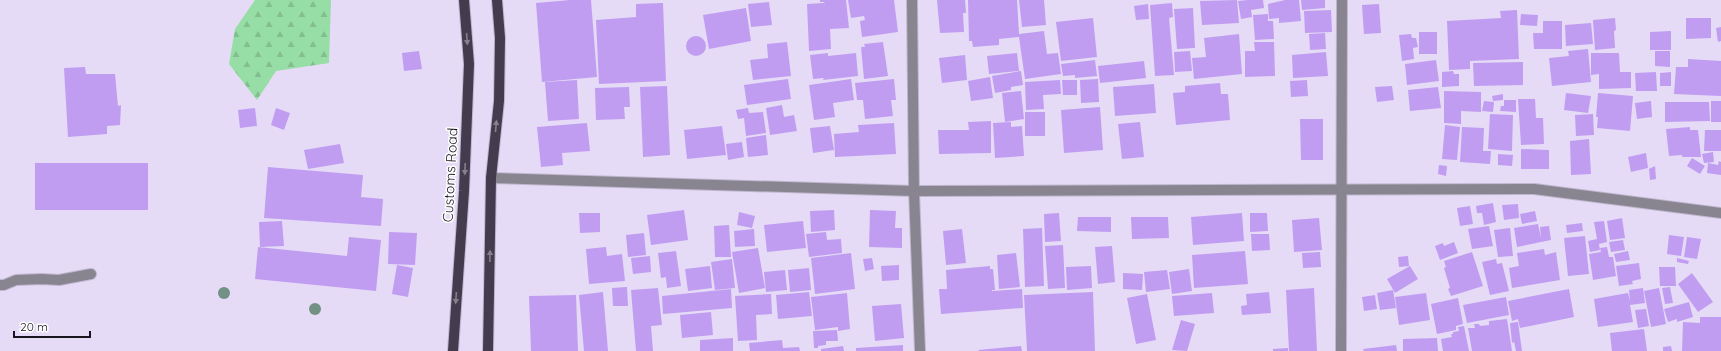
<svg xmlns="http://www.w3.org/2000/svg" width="1721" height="351" font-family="Quicksand,sans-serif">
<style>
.forest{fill:url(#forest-firs)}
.building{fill:#c19df2}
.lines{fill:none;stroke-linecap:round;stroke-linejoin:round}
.lane-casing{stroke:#c0b7cf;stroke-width:12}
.street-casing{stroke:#c0b7cf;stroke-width:12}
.primary-casing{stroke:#c0b7cf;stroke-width:12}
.lane{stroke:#898590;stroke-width:10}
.street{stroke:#898590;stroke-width:10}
.primary{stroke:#433c4e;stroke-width:10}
.tree{fill:#739085}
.oneway{fill:#85808c}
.labels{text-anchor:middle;stroke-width:3;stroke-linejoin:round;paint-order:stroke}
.street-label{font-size:14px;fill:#19151e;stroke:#fff}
</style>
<defs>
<pattern id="forest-firs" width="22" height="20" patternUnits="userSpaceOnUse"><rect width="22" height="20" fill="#97dea6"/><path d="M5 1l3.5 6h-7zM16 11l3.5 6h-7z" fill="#82be8e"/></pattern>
</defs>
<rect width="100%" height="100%" fill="#e5dbf6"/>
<polygon class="forest" points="255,0 331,0 329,63 276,71 257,100 229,64 235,29"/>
<g class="building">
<polygon points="570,0 591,0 597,77 542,82 536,3"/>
<polygon points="820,0 846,0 849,28 830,29 831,49 809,51 807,4 824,3 825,8 824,2 820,2"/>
<polygon points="848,0 894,0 898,32 862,37 860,21 865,20 864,16 851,18"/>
<polygon points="937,0 965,0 966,13 963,13 964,32 940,33"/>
<polygon points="968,0 1017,0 1019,34 1044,31 1047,54 1058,53 1061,74 1025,79 1019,37 999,39 999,45 973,47 972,41 969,41"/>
<polygon points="1019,0 1044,0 1046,25 1022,27"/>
<polygon points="1237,0 1239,23 1202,25 1200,1"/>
<polygon points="1248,0 1263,0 1264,8 1251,10 1252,17 1241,19 1238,1"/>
<polygon points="1285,0 1299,0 1301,21 1279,23 1279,18 1269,19 1268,4"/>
<polygon points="1301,0 1325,0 1325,8 1302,10"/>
<polygon points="769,2 772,25 751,27 748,4"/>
<polygon points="663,3 666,81 599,84 596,20 636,17 636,4"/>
<polygon points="1172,3 1173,17 1169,18 1174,75 1155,76 1150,5"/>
<polygon points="1148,4 1149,19 1136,20 1134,6"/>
<polygon points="1379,4 1381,33 1364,34 1362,5"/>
<polygon points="746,8 751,41 709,49 703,15"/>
<polygon points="1193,8 1195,48 1177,49 1174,9"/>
<polygon points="1331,10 1332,32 1305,33 1304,11"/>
<polygon points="1517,10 1519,59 1470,61 1470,69 1449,70 1447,21 1501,18 1500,11"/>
<polygon points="1268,14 1268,21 1273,21 1274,39 1255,40 1253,15"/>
<polygon points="1521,14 1538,15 1537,26 1520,25"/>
<polygon points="1093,18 1097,57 1061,61 1056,22"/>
<polygon points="1615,18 1616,30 1614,31 1615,48 1595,50 1593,20"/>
<polygon points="1686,18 1711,18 1711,38 1686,39"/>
<polygon points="1543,21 1562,21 1562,49 1534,49 1533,33 1543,33"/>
<polygon points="1591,23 1593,44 1566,46 1565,25"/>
<polygon points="1721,27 1721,41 1718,42 1716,28"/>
<polygon points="1671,31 1671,50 1650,50 1650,32"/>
<rect x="1419" y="32" width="18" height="22"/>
<polygon points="1325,33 1326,49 1310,50 1309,34"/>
<polygon points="1239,34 1242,74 1194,79 1192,58 1206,57 1204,38"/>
<polygon points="1411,34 1412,38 1416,38 1418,47 1413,48 1414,59 1402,61 1399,35"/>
<circle cx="696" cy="46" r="10"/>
<polygon points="787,42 791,76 753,80 750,60 768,58 767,44"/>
<polygon points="883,42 888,76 864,79 861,47 865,47 864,44"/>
<polygon points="1254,42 1274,42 1275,76 1245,77 1245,51 1255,51"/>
<polygon points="1588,49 1591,82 1552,86 1549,58 1569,56 1568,51"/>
<polygon points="419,51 422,69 404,71 402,53"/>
<polygon points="1190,51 1192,71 1175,72 1174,52"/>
<polygon points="1655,51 1670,51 1670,67 1655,66"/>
<polygon points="1326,52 1328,76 1293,78 1292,55"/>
<polygon points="828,53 828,56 856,53 858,76 823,80 824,78 813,79 810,55"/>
<polygon points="1017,53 1019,71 989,74 987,56"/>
<polygon points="1591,53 1619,53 1620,72 1631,72 1631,88 1599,89 1599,74 1591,75"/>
<polygon points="965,55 967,80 942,83 939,58"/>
<polygon points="1688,59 1721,61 1721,96 1674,94 1676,67 1688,67"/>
<polygon points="1095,60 1097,76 1075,78 1075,75 1063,76 1061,64"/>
<polygon points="1436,60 1439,81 1407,85 1405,64"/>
<polygon points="1144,61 1146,78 1100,83 1098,66"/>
<polygon points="1523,62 1523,85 1474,86 1473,63"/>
<polygon points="85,67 86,74 115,74 118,106 121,105 120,125 107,126 107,134 68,137 64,68"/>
<polygon points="1021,71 1023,85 1011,87 1011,90 995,93 992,76"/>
<polygon points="1453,71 1454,74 1459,74 1459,86 1442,87 1442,72"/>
<polygon points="1656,72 1657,91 1636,91 1635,73"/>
<polygon points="1671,72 1671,86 1660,86 1660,73"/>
<polygon points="990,77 993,98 971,101 968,81"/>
<polygon points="788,79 791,99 747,105 744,85"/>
<polygon points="851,79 854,100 833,103 835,117 814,120 809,85"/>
<polygon points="894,79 896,100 891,100 893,116 865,119 863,100 857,100 855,83"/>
<polygon points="1098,79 1099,102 1081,103 1080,80"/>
<polygon points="577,80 579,119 548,121 545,82"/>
<polygon points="1060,80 1061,94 1043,95 1044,109 1026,110 1025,82"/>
<polygon points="1062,80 1077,80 1077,95 1063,95"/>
<polygon points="1307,80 1308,96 1291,97 1290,81"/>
<polygon points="1220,83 1221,94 1228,94 1230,120 1176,125 1173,93 1185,92 1185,86"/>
<polygon points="1154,84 1156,113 1115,116 1113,87"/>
<polygon points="667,86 670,155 643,157 640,87"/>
<polygon points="1392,86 1394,100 1377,102 1375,87"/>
<polygon points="629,87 630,107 624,107 625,119 596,120 595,88"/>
<polygon points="1438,87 1441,108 1410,111 1408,90"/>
<polygon points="1021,91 1024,119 1005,122 1002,93"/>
<polygon points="1444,91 1481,92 1481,112 1461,111 1461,124 1444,123"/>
<polygon points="1566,93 1591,96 1588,113 1564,110"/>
<polygon points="1598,93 1633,96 1630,131 1597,128 1598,117 1596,117"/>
<polygon points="1503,94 1503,100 1493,101 1492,96"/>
<polygon points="1518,99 1535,99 1536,118 1543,118 1544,144 1521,145"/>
<polygon points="1504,100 1516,100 1516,112 1500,111 1501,106 1504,106"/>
<polygon points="1484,101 1494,102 1493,112 1482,111"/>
<polygon points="1651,101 1652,117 1637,119 1635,103"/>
<rect x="1711" y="101" width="10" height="21"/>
<polygon points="1665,102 1709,102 1710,121 1665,122"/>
<polygon points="782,105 784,117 794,115 797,131 770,135 766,108"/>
<polygon points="1100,107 1103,150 1064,153 1061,110"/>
<polygon points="255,108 257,126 240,128 238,110"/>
<polygon points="276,108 290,113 284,130 271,125"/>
<polygon points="748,108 749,113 763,112 766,133 746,136 744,118 738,119 736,110"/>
<rect x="1025" y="112" width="20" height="24"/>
<polygon points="1490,114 1513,115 1512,151 1488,149"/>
<polygon points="1593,114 1594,135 1576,136 1575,115"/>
<polygon points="1300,119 1323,119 1323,160 1301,160"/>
<polygon points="991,121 991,153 939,154 938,130 969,130 968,122"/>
<polygon points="1011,122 1011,127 1022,126 1024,156 995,158 993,123"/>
<polygon points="1140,122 1144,157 1122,159 1118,124"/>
<polygon points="587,123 590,151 562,153 563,165 541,167 537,127"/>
<polygon points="894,123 896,154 835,157 834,134 859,132 858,125"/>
<polygon points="1445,125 1460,127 1457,160 1442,159"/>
<polygon points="722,126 726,155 687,159 684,130"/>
<polygon points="830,126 834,150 813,153 810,128"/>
<polygon points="1462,127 1484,128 1483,151 1491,151 1490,164 1460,162"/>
<polygon points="1690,127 1690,130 1698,130 1701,157 1682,157 1682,155 1669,156 1666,129"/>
<polygon points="1705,130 1721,130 1721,151 1704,151"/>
<polygon points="766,135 768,155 748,157 746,138"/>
<polygon points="1589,139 1591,174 1571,175 1570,141"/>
<polygon points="742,142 744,157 728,160 726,144"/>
<polygon points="340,144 344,163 308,169 304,150"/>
<polygon points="1521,149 1549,150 1549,169 1521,169"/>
<polygon points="1713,152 1714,162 1704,163 1702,154"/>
<polygon points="1646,153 1648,168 1631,172 1628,157"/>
<polygon points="1498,154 1513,155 1512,166 1498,165"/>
<polygon points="1692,158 1705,166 1700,174 1687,166"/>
<polygon points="1719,161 1721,162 1721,175 1707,173 1708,163 1718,165"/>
<rect x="35" y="163" width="113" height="47"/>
<polygon points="1439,165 1447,166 1446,176 1438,174"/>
<polygon points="1655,166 1656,179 1650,180 1649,169"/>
<polygon points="268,167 363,175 361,197 383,199 381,226 264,218"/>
<polygon points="1493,203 1496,222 1484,225 1482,213 1477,213 1476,206"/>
<polygon points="1518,204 1519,218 1504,220 1502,205"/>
<polygon points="1470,206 1473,224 1460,226 1457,208"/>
<polygon points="684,210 688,240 651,245 647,215"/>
<polygon points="834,210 835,230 811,232 810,211"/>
<polygon points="870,210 896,211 895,228 902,228 902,248 869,247"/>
<polygon points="1535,211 1537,221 1522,224 1520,214"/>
<polygon points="739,212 755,216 752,228 737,225"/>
<polygon points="579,213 600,213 600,232 580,233"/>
<polygon points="1059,213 1061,241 1045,242 1044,214"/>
<polygon points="1242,213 1244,241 1193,245 1191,217"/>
<polygon points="1250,213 1267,213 1268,231 1250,232"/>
<polygon points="1078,217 1111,217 1111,232 1077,231"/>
<polygon points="1131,217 1168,217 1169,238 1132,239"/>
<polygon points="1319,218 1322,250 1294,252 1292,220"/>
<polygon points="1622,218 1625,238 1610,240 1607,221"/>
<polygon points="282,221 284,246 260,247 259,222"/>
<polygon points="803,221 806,248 767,252 764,225"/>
<polygon points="1604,221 1607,242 1599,244 1600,250 1590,252 1588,241 1597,239 1594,222"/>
<polygon points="1582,223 1583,231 1567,233 1566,225"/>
<polygon points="1538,224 1541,238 1540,227 1549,226 1551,240 1517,247 1514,228"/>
<polygon points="729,225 731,257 715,257 714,226"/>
<polygon points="1489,226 1493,246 1472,249 1468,229"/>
<polygon points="1042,228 1044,286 1025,287 1023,229"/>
<polygon points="1510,228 1513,256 1498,257 1494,230"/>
<polygon points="754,229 755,246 735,247 734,231"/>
<polygon points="962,229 966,263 946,265 943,231"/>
<polygon points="389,232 417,233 415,265 388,264"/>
<polygon points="826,232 827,240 841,239 842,253 809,257 806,234"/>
<polygon points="644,233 646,255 628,257 626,235"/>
<polygon points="1251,234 1269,234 1270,250 1252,251"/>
<polygon points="1669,235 1684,237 1681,256 1667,254"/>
<polygon points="1585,236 1589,274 1568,276 1564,238"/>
<polygon points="349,237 381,240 376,291 255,279 258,247 347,256"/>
<polygon points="1687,237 1701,239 1697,259 1684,257"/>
<polygon points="1623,240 1625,250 1611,252 1609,242"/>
<polygon points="1454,242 1458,253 1440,260 1435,246 1443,243 1444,246"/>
<polygon points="1063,245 1065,288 1048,289 1045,246"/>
<polygon points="1112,246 1115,282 1098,284 1095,247"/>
<polygon points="606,247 607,256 622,254 625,281 589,284 586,249"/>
<polygon points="1607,247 1609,257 1613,257 1616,276 1593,280 1589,254 1601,252 1600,248"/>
<polygon points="758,248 765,288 739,293 732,252"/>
<polygon points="1544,249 1545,255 1556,252 1560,280 1512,288 1509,268 1519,266 1517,253"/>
<polygon points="676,251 681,286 667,288 666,277 661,278 658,253"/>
<polygon points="1245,251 1248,284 1194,288 1192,255"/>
<polygon points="1628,251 1630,260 1616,262 1614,254"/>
<polygon points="1320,252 1321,267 1303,268 1302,253"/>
<polygon points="1472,252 1483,286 1451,296 1448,289 1450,288 1444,268 1446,267 1444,261"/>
<polygon points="851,253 855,289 815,294 811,258"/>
<polygon points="1016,253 1020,287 999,289 997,255"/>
<polygon points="650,256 651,272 633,274 631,258"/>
<polygon points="1408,256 1409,266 1399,267 1398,257"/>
<polygon points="872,258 874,269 865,271 863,259"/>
<polygon points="1677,258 1689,261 1688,264 1677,262"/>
<polygon points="732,259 735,288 715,290 711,262"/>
<polygon points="1496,259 1497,264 1502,263 1509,291 1490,295 1482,262"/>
<polygon points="1639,263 1641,279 1632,281 1633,284 1619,286 1616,266"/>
<polygon points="397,265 413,268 408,297 392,294"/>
<polygon points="899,265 899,280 882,281 881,266"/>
<polygon points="710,266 712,288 688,291 685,269"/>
<polygon points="990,266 990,269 993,269 995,290 992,290 992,291 1022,289 1023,308 941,314 939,289 947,289 946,270"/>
<polygon points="1091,266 1092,288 1067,290 1066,267"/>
<polygon points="1410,266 1418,279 1395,293 1387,279"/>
<polygon points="1659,267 1675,267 1676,286 1660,286"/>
<polygon points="809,268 811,290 790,292 788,270"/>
<polygon points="1189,269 1192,291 1172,294 1169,272"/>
<polygon points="785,270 787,290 766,292 764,272"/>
<polygon points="1167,270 1170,289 1146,292 1144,272"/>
<polygon points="1123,273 1143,274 1142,290 1123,289"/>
<polygon points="1692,273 1713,302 1698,312 1678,284"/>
<polygon points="627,287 628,306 613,306 612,288"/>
<polygon points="1670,287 1673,303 1665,304 1662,288"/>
<polygon points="658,288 662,325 651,326 653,351 636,351 631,290"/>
<polygon points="1314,288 1317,351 1289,351 1286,290"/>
<polygon points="1643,288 1645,303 1630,305 1633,322 1598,327 1594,299 1628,293 1630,301 1629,290"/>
<polygon points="1659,288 1666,324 1651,327 1644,291"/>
<polygon points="731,289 732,308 663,314 662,296"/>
<polygon points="1569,289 1574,317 1520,328 1518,319 1512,321 1508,301"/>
<polygon points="1393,290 1396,308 1380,310 1377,293"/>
<polygon points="603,292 608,351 584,351 579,295"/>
<polygon points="809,292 812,316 778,319 776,295"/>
<polygon points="1093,292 1095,351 1027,351 1024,295"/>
<polygon points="1269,292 1271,313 1242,315 1241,306 1247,305 1246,294"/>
<polygon points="847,293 850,329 838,331 838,327 815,330 811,297"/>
<polygon points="1212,293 1214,313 1174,316 1172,296"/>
<polygon points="1426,293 1430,320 1399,325 1395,297"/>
<polygon points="771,294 772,314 756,315 757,340 738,341 735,296"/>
<polygon points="1147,294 1156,340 1136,344 1127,298"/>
<polygon points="576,295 578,351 531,351 529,296"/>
<polygon points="1375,295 1377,309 1364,311 1362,297"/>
<polygon points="1506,297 1509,315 1467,323 1463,305"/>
<polygon points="1458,298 1463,324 1456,326 1456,330 1437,334 1431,304"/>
<polygon points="1689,302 1693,317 1677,322 1677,319 1668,322 1664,309"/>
<polygon points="901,304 904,338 875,341 872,306"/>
<polygon points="1646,309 1649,326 1638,328 1635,310"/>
<polygon points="711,312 713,335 682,338 680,315"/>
<polygon points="1700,317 1721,317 1721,351 1682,351 1683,322 1700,323"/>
<polygon points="1507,319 1512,351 1472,351 1468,328 1475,328 1474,324 1479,324 1480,326 1489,325 1489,321"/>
<polygon points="1181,320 1195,324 1187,351 1172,350"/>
<polygon points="1518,322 1522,351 1516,351 1514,342 1512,343 1510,323"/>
<polygon points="1464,326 1469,351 1443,351 1441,339 1452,337 1451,334 1453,334 1453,332 1459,331 1458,327"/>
<polygon points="1644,329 1647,351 1612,351 1610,333"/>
<polygon points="837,330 838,341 826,341 826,345 818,346 818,348 814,348 813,331"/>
<polygon points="733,338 733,351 700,351 700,340"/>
<polygon points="1437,338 1438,351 1403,351 1403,339"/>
<polygon points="782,340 783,348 799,347 800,351 750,351 749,343"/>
<polygon points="903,345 903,351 856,351 856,348"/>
<polygon points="1396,345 1397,351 1364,351 1363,349"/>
<polygon points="843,346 844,351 821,351 821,349"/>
<polygon points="1021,346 1022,351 979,351 978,350"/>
<polygon points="1671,346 1672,351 1663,351 1663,347"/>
<polygon points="1288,348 1288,351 1273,351 1273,349"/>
</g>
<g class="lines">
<defs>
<polyline id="lane" points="0,285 4,285 16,280 42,279 59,280 91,274"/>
<g id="street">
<polyline points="912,0 914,191 920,351"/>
<polyline points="491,178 914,191 1534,189 1721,213"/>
<polyline points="1341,351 1342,0"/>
</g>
<g id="primary">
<polyline points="453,351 464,191 469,64 464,0"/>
<polyline points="488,351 491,178 499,101 500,38 497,0"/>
</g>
</defs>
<use href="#lane" class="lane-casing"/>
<use href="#street" class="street-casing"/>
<use href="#primary" class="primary-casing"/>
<use href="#lane" class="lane"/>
<use href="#street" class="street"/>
<use href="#primary" class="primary"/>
</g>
<g class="tree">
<circle cx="224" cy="293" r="6"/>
<circle cx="315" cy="309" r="6"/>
</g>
<defs><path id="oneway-solid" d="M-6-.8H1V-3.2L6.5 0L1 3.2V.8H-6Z"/></defs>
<g class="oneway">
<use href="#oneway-solid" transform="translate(467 39) rotate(86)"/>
<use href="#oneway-solid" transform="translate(496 126) rotate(-85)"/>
<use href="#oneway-solid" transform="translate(465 169) rotate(92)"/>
<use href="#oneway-solid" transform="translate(490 256) rotate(-89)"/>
<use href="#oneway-solid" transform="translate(456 298) rotate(94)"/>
</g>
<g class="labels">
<g class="street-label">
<text transform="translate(450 175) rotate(-87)" y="5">Customs Road</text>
</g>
</g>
<path d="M14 331v6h76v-6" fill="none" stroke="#19151e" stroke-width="2"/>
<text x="20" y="331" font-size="12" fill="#19151e" stroke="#ffffff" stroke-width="3" paint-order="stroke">20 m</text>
</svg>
